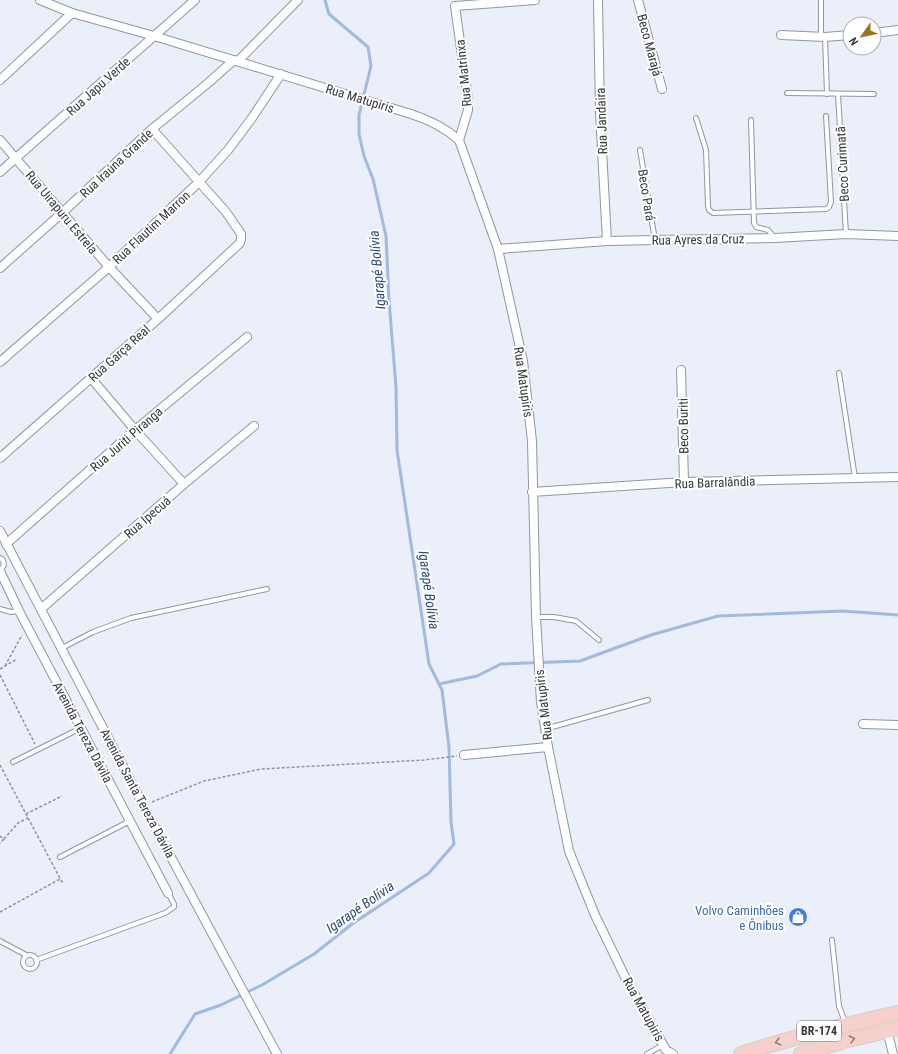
<svg xmlns="http://www.w3.org/2000/svg" width="898" height="1054" font-family="'Roboto Condensed',sans-serif">
<style>
.lines{fill:none;stroke-linecap:round;stroke-linejoin:round}
.stream{stroke:#a0bae0;stroke-width:3}
.service-casing{stroke:#9296a1;stroke-width:6}
.minor-casing{stroke:#9296a1;stroke-width:10}
.trunk-casing{stroke:#cfcfd0;stroke-width:16}
.path{stroke:#8f939a;stroke-width:1.5;stroke-dasharray:3 2;stroke-linecap:butt}
.service{stroke:#fff;stroke-width:4}
.minor{stroke:#fff;stroke-width:8}
.trunk{stroke:#f6d0ca;stroke-width:14}
.oneway{stroke:#8d7d7c}
.labels{text-anchor:middle;stroke-width:4;stroke-linejoin:round;paint-order:stroke}
.shield{fill:#fff;stroke:#737477;stroke-width:1}
.shield-label{font-size:12px;font-weight:bold;fill:#37393d}
.street-label{font-size:13px;fill:#37393d;stroke:#fff}
.shop-label{font-size:13px;fill:#366cbe;stroke:#fff;text-anchor:end}
.water-label{font-size:14px;font-style:italic;fill:#2b4b7d;stroke:#fff}
</style>
<rect width="100%" height="100%" fill="#eaeffa"/>
<g class="lines">
<g class="stream">
<polyline points="439,684 477,676 501,664 580,661 651,635 718,616 843,611 898,615"/>
<polyline points="170,1054 195,1014 221,1005 262,985 314,954 352,924 429,873 454,844 451,822 449,747 442,690 429,664 397,450 396,387 389,300 386,236 373,179 364,156 359,134 359,115 371,66 368,47 329,14 325,0"/>
</g>
<defs>
<g id="service">
<polyline points="821,0 821,37"/>
<polyline points="825,37 827,94"/>
<polyline points="787,93 874,94"/>
<polyline points="838,94 846,234"/>
<polyline points="696,118 706,150 708,206 709,210 713,213 826,209 829,207 831,202 826,116"/>
<polyline points="751,120 754,223 756,227 768,230 775,238"/>
<polyline points="640,150 655,240"/>
<polyline points="839,373 855,478"/>
<polyline points="0,558 3,560 4,565 0,571"/>
<polyline points="0,609 11,612 19,611"/>
<polyline points="536,617 554,617 576,621 599,640"/>
<polyline points="62,648 93,632 131,618 267,589"/>
<polyline points="545,729 648,700"/>
<polyline points="13,762 81,728"/>
<polyline points="60,857 130,821"/>
<polyline points="832,940 839,1006 845,1022"/>
<polyline points="0,941 26,955"/>
<circle cx="30" cy="962" r="7"/>
<polyline points="36,960 165,913 174,907 174,904 168,893"/>
<polyline points="647,1054 663,1045"/>
</g>
<g id="minor">
<path d="M40,0L72,13L154,36L411,114C430,120 444,127 459,140L498,249L523,361L532,441L536,617L541,702L548,747L569,851L595,915L627,981L666,1050L673,1054"/>
<polyline points="598,0 600,113 607,241"/>
<polyline points="638,0 662,89"/>
<polyline points="874,33 898,30"/>
<polyline points="781,35 825,37 850,35"/>
<polyline points="238,61 298,0"/>
<polyline points="0,80 72,13"/>
<polyline points="0,140 109,267 158,319"/>
<polyline points="459,140 468,110 468,99 455,6 535,0"/>
<polyline points="0,172 195,0"/>
<polyline points="498,249 607,241 655,240 775,238 846,234 898,236"/>
<polyline points="0,268 62,213 152,129 207,84 234,60"/>
<polyline points="0,362 109,267 199,182 228,150 252,118 281,74"/>
<polyline points="681,370 684,482"/>
<polyline points="91,378 135,430 184,484"/>
<polyline points="0,458 158,319 240,243 241,239 241,234 226,212 152,129"/>
<polyline points="532,492 684,482 898,477"/>
<polyline points="0,531 151,820 277,1054"/>
<polyline points="6,544 135,430 247,337"/>
<polyline points="0,571 19,611 168,893"/>
<polyline points="41,609 184,484 254,426"/>
<polyline points="863,724 898,725"/>
<polyline points="464,755 548,747"/>
<polyline points="887,1030 893,1054"/>
</g>
<g id="trunk">
<path d="M741,1054C793,1037 845,1025 898,1013"/>
<polyline points="801,1054 844,1041 898,1028"/>
</g>
</defs>
<use href="#service" class="service-casing"/>
<use href="#minor" class="minor-casing"/>
<use href="#trunk" class="trunk-casing"/>
<g class="path">
<polyline points="5,666 22,635"/>
<polyline points="0,669 17,659"/>
<polyline points="0,675 35,744"/>
<polyline points="0,765 63,884"/>
<polyline points="152,802 204,781 261,769 424,760 457,756"/>
<polyline points="26,814 62,796"/>
<polyline points="0,836 4,839 0,843"/>
<polyline points="4,839 18,823 28,818"/>
<polyline points="0,912 60,879"/>
</g>
<use href="#service" class="service"/>
<use href="#minor" class="minor"/>
<use href="#trunk" class="trunk"/>
</g>
<defs><path id="oneway-chevron" d="M-2-3.5L2.5 0L-2 3.5" fill="none" stroke-width="1.6" stroke-linecap="round" stroke-linejoin="round"/></defs>
<g class="oneway">
<use href="#oneway-chevron" transform="translate(852 1039) rotate(-14)"/>
<use href="#oneway-chevron" transform="translate(778 1042) rotate(165)"/>
</g>
<defs>
<symbol id="shop-disc" viewBox="-11 -11 22 22"><circle r="9.5" fill="#3f7fe0" stroke="#fff"/><path d="M-5-2.5h2.3a2.7 3.5 0 0 1 5.4 0H5L5.5 6h-11ZM-1.5-2.5h3a1.5 2.3 0 0 0-3 0Z" fill="#fff"/></symbol>
</defs>
<g fill-rule="evenodd">
<use href="#shop-disc" x="787" y="906" width="22" height="22"/>
</g>
<g class="labels">
<rect class="shield" x="797" y="1021" width="44" height="20" rx="3"/>
<g class="shield-label">
<text x="819" y="1035">BR-174</text>
</g>
<g class="street-label">
<text transform="translate(650 45) rotate(75)" y="5">Beco Marajá</text>
<text transform="translate(463 73) rotate(-96)" y="5">Rua Matrinxa</text>
<text transform="translate(98 86) rotate(-42)" y="5">Rua Japu Verde</text>
<text transform="translate(360 98) rotate(17)" y="5">Rua Matupiris</text>
<text transform="translate(601 121) rotate(-92)" y="5">Rua Jandaira</text>
<text transform="translate(116 163) rotate(-43)" y="5">Rua Iraúna Grande</text>
<text transform="translate(842 164) rotate(-93)" y="5">Beco Curimatã</text>
<text transform="translate(647 195) rotate(81)" y="5">Beco Pará</text>
<text transform="translate(62 212) rotate(50)" y="5">Rua Uirapuru Estrela</text>
<text transform="translate(151 227) rotate(-43)" y="5">Rua Flautim Marron</text>
<text transform="translate(698 239) rotate(-1)" y="5">Rua Ayres da Cruz</text>
<text transform="translate(119 353) rotate(-42)" y="5">Rua Garça Real</text>
<text transform="translate(524 382) rotate(82)" y="5">Rua Matupiris</text>
<text transform="translate(683 426) rotate(-91)" y="5">Beco Buriti</text>
<text transform="translate(126 439) rotate(-41)" y="5">Rua Juriti Piranga</text>
<text transform="translate(715 482) rotate(-2)" y="5">Rua Barralândia</text>
<text transform="translate(147 517) rotate(-41)" y="5">Rua Ipecuá</text>
<text transform="translate(543 705) rotate(-97)" y="5">Rua Matupiris</text>
<text transform="translate(83 732) rotate(62)" y="5">Avenida Tereza Dávila</text>
<text transform="translate(138 793) rotate(62)" y="5">Avenida Santa Tereza Dávila</text>
<text transform="translate(644 1009) rotate(61)" y="5">Rua Matupiris</text>
</g>
<g class="shop-label">
<text x="784" y="915">Volvo Caminhões<tspan x="784" dy="15">e Ônibus</tspan></text>
</g>
<g class="water-label">
<text transform="translate(377 270) rotate(-95)" y="5">Igarapé Bolívia</text>
<text transform="translate(429 590) rotate(82)" y="5">Igarapé Bolívia</text>
<text transform="translate(360 907) rotate(-35)" y="5">Igarapé Bolívia</text>
</g>
</g>
<g transform="translate(862 36) rotate(237)"><circle r="19" fill="#ffffff" stroke="#afb0b1"/>
<path d="M0-3L7 15L0 10L-7 15Z" fill="#9c7321"/>
<text y="-6" font-size="11" font-weight="bold" text-anchor="middle" fill="#37393d">N</text>
</g>
</svg>
